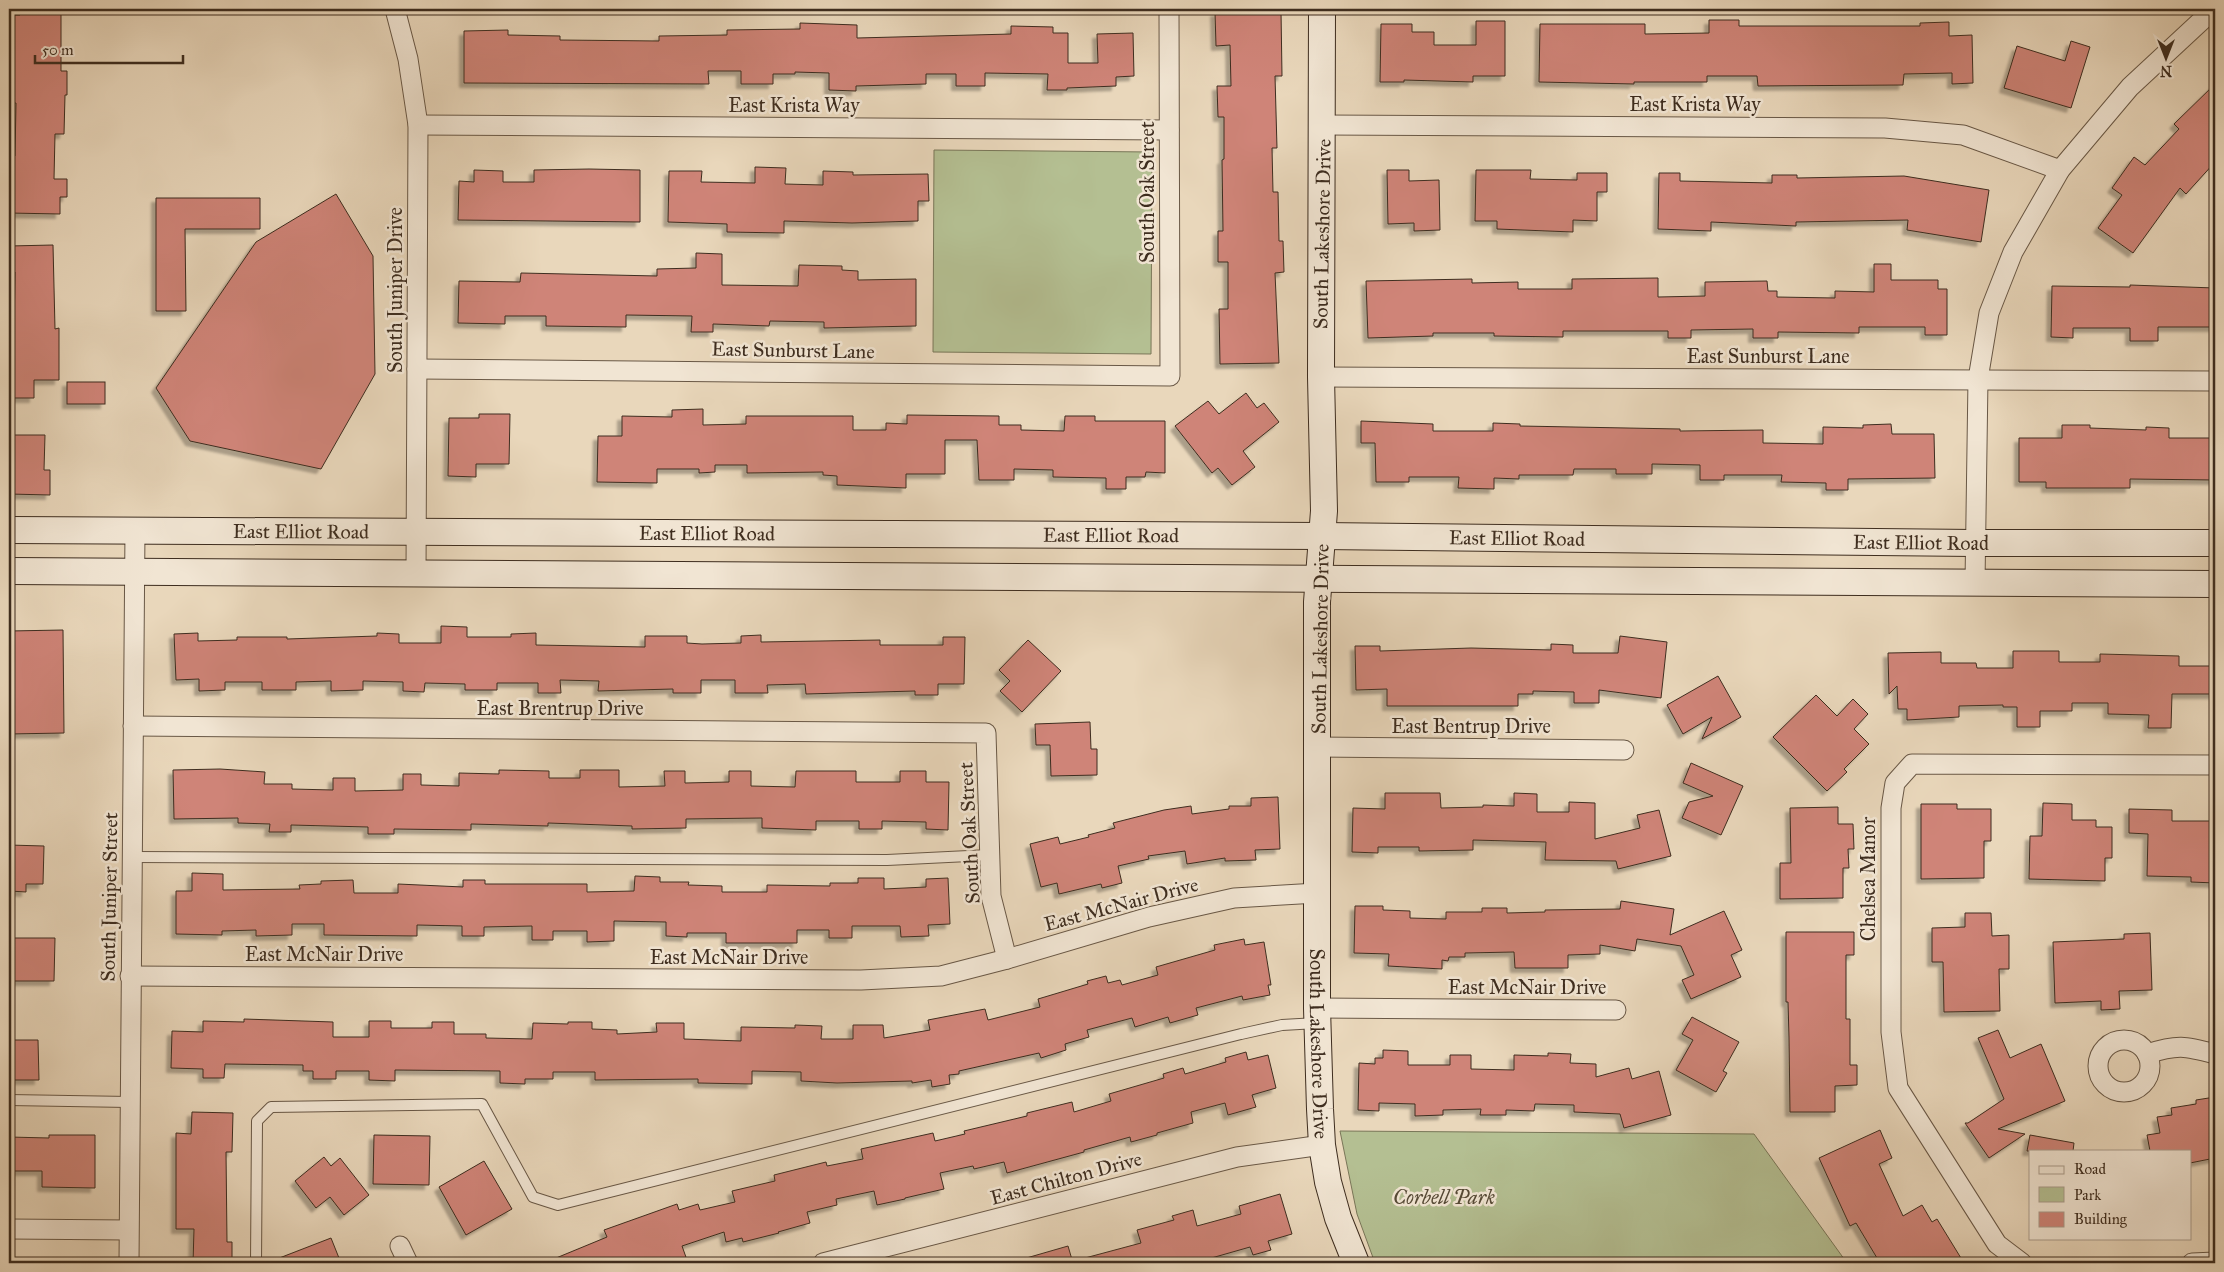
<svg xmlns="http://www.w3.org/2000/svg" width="2224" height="1272" font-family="'IM FELL Great Primer',serif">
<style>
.green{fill:#b4bf92;stroke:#797658}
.building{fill:#cf8478;stroke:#3e2d1f;filter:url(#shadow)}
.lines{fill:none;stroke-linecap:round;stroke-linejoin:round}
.lane-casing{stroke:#695846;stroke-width:12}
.street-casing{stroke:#695846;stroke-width:21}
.secondary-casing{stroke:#3e2d1f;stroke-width:28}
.lane{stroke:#f1e5d3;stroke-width:10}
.street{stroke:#f1e5d3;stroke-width:19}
.secondary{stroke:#f1e5d3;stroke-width:26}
.labels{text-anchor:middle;stroke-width:5;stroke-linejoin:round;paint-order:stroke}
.street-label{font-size:20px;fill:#3e2d1f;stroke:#f1e5d3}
.park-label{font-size:20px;font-style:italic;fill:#564a36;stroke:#f1e5d3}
</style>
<defs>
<filter id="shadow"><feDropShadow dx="-4.5" dy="4.5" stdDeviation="1" flood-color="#0004"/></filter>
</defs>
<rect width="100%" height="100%" fill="#e9d7bb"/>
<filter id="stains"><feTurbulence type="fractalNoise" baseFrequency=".004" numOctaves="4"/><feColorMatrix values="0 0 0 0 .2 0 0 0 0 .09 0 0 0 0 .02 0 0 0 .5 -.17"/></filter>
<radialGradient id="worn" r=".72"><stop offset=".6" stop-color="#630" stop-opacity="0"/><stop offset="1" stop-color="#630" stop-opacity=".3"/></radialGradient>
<g class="green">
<polygon points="934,150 1152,152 1151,354 933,352"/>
<polygon points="1340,1131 1754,1134 1847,1263 1375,1263 1357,1214"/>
</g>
<g class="building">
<polygon points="21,9 61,9 61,71 67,71 67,95 65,95 64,134 55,134 54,179 67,179 67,197 60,197 60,214 9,213 9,186 12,186 12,156 15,156 16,103 9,103 9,15 20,15"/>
<polygon points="1281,11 1282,76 1275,76 1277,148 1272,148 1273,192 1278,192 1279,241 1283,241 1284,272 1275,273 1279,363 1220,364 1219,309 1228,309 1228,262 1218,262 1218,231 1223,231 1222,160 1224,159 1224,117 1218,117 1217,86 1231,86 1230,45 1216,46 1215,12"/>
<polygon points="1709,20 1739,20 1739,26 1920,26 1920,23 1949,22 1949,36 1972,35 1973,83 1952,84 1952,73 1904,74 1903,85 1758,86 1757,76 1707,76 1707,82 1634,82 1634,84 1539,82 1540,24 1645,24 1645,34 1709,33"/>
<polygon points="1476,21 1505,21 1505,76 1473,76 1473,82 1404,80 1404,82 1380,82 1381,24 1412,24 1412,32 1434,32 1434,45 1476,45"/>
<polygon points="800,23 857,25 857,38 1011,34 1011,26 1053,27 1053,33 1068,33 1068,63 1098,63 1097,34 1133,33 1134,76 1116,77 1116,86 1067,88 1067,90 1047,90 1048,74 985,73 985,86 956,86 956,74 926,74 926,84 856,86 856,91 829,90 829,73 795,72 795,74 773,74 773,84 741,84 741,71 708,71 709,84 464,83 464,31 508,30 508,35 560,36 560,40 659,41 659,36 727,35 727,30 800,29"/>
<polygon points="2071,41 2090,47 2071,108 2004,88 2017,46 2065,61"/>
<polygon points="2215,84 2215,162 2186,194 2180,188 2133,253 2098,228 2122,195 2112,188 2134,157 2145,165 2179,129 2174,124"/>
<polygon points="755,167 786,168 785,184 823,185 823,171 853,172 853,175 928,174 929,201 918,201 918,221 852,223 784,221 784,233 727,232 727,224 668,222 669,171 702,171 701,182 755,183"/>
<polygon points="589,169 640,170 640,222 458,220 459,181 474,182 474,170 503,171 503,182 534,182 534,170"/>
<polygon points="1387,170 1409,170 1409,181 1439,180 1440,230 1414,231 1414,223 1388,224"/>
<polygon points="1476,170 1531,170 1530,179 1577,180 1577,173 1607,173 1607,192 1597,192 1597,221 1573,220 1573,232 1497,229 1497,221 1475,221"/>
<polygon points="1659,173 1680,173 1680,181 1772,183 1772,175 1797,175 1797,178 1904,176 1989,190 1981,242 1907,230 1908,220 1796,222 1796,226 1711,222 1711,231 1658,229"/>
<polygon points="336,194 373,256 375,374 321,469 190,441 156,388 256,242"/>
<polygon points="156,198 260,198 260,229 185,229 186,311 156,311"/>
<polygon points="53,245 55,329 59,328 59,380 34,380 34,398 9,398 9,329 14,329 15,272 9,271 9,246"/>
<polygon points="696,253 722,254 722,285 798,286 799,265 842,266 842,270 858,271 858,280 916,279 916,326 824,328 824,322 770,321 769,326 713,324 713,332 691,332 692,316 626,315 626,327 546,326 546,316 505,316 505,324 458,323 459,281 520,282 521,273 657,276 657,269 696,268"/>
<polygon points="1874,264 1891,264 1891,280 1938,280 1938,289 1947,289 1947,335 1925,335 1925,327 1859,327 1859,333 1778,332 1778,338 1753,338 1753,329 1691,330 1691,338 1668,338 1668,331 1563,331 1563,337 1494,336 1494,333 1433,333 1433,336 1368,338 1366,281 1472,279 1472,283 1518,282 1518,289 1572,289 1572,279 1658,278 1658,297 1705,296 1705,282 1767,281 1768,291 1777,291 1777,297 1835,298 1835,291 1874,292"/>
<polygon points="2130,285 2215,288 2215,327 2158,327 2158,341 2130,341 2130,328 2073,328 2073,338 2051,337 2052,286 2130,287"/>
<rect x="67" y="382" width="38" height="22"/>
<polygon points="1246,393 1257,408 1264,403 1279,422 1243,451 1255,467 1232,485 1218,468 1212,473 1175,426 1208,401 1219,414"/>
<polygon points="703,409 703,425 746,424 746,416 853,416 853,430 886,430 886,423 907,424 907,415 999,416 999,425 1021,425 1021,430 1064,431 1065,416 1095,416 1095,421 1165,421 1165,473 1146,472 1145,477 1126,477 1126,489 1106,489 1106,478 1053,477 1053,470 1014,469 1014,480 979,480 977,440 945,440 945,474 906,474 906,488 837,485 837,476 823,475 823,472 747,473 747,465 715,465 715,472 699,473 699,469 657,469 657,483 597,482 598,436 622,436 622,416 672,417 672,410"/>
<polygon points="479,414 510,414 509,464 476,464 476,477 448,476 449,418 479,418"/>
<polygon points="1361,421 1433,424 1433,431 1493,431 1493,423 1520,424 1520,426 1680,429 1680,431 1763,430 1763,443 1823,444 1823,427 1863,428 1863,425 1891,424 1892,434 1934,434 1935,478 1848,479 1848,490 1826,490 1826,483 1781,482 1782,475 1724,475 1724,480 1700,480 1700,465 1652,464 1652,474 1616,474 1616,469 1574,469 1573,475 1519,475 1519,479 1494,478 1494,489 1458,488 1459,477 1409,477 1409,482 1376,482 1375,443 1361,443"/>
<polygon points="2062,425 2090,425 2090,428 2146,430 2146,427 2169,428 2169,438 2215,438 2215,480 2130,479 2130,488 2046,488 2046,482 2019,482 2019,438 2062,438"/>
<polygon points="9,435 45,435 44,470 50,470 50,495 9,494"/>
<polygon points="441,626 467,627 467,637 511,637 511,634 536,633 536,645 645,647 645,636 687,636 687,643 702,644 741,643 741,636 761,635 761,642 880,640 880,645 943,645 943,637 965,637 964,684 938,684 938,695 915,695 915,691 806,694 805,684 767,685 768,693 735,693 735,680 701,680 701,693 673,693 673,689 598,691 599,681 560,680 561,693 538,693 538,683 497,683 497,690 465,690 465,684 425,683 424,692 403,691 403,682 363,681 363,690 331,691 331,681 296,682 296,690 262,690 262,682 225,682 225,690 199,691 199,679 176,680 174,634 198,633 198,641 237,640 237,637 287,637 287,639 377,636 377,633 399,634 399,643 441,643"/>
<polygon points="63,630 64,733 9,734 9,631"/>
<polygon points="1620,636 1667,642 1661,698 1599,690 1599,703 1574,703 1574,692 1533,691 1533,694 1518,694 1518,706 1387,706 1387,689 1356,690 1355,646 1380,646 1380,651 1471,648 1551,650 1551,644 1573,645 1573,653 1618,653"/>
<polygon points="1028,640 1061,671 1022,712 1000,691 1010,681 999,670"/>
<polygon points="2013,651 2059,651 2059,662 2100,662 2100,654 2179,656 2179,666 2215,666 2215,694 2172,694 2171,728 2148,728 2149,715 2108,714 2108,703 2072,703 2072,711 2040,711 2040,727 2017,727 2017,707 2003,707 2003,705 1959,706 1959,717 1907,720 1907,709 1898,709 1897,686 1889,694 1888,653 1941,652 1941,663 1976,663 1977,668 2013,668"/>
<polygon points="1718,676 1741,717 1702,739 1712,717 1683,734 1667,705"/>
<polygon points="1816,695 1837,716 1853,699 1868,714 1854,729 1869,744 1844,769 1847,772 1827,791 1773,737"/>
<polygon points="1090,722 1091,749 1097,749 1097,775 1051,776 1050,745 1036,745 1035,724"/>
<polygon points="1691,763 1743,786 1721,835 1682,818 1689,802 1713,796 1683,783"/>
<polygon points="220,769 265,772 264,784 292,784 292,789 333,790 333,778 355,778 355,791 403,790 403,774 421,774 421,785 459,786 459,773 499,774 499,770 549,771 549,778 580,778 580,770 619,770 619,787 665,786 664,771 685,771 685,783 729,782 729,771 751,771 751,786 795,787 796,771 856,771 856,782 900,782 900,771 926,771 926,782 949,782 948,830 926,829 926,822 882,821 882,829 859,829 859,821 816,821 816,830 762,828 762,818 686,819 686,828 632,829 632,826 548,823 548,826 471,824 471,830 394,829 394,834 368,834 368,827 291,825 291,832 269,832 270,824 238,823 238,818 174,819 173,770"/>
<polygon points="1385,793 1440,793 1441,808 1483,807 1483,805 1514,806 1514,793 1537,794 1537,812 1569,812 1569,802 1595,803 1595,839 1640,828 1637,815 1659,810 1671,856 1618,869 1616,861 1545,860 1546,842 1473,840 1473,850 1419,851 1419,847 1378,847 1378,853 1352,852 1353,808 1385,809"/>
<polygon points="1278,797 1280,849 1255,850 1256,860 1225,861 1225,858 1187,864 1185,851 1148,856 1149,859 1118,866 1122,883 1102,888 1101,884 1059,894 1057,883 1041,887 1030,844 1058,837 1060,844 1089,837 1088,835 1115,828 1113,823 1164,810 1191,806 1192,814 1229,809 1229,806 1251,806 1251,798"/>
<polygon points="2043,803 2072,804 2072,820 2096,820 2096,827 2112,827 2112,858 2105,858 2105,881 2029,879 2030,836 2042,836"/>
<polygon points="1921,804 1957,804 1957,809 1991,809 1991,841 1984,841 1984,878 1921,879"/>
<polygon points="1838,807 1838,824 1853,824 1854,849 1848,849 1849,868 1843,868 1843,898 1780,899 1780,863 1791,863 1790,808"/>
<polygon points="2129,809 2172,810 2172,821 2215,821 2215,883 2191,882 2191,877 2147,876 2148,834 2129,833"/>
<polygon points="9,845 44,846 43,884 26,884 26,892 10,891"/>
<polygon points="192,873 223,874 223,890 300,889 299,885 321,884 321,881 353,880 354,893 398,893 398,884 463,887 463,880 485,880 485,884 587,884 587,892 634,891 635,876 660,877 660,882 689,882 688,885 722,886 722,892 767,892 767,885 830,886 830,883 858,883 858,878 884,878 884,889 926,887 926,879 948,878 950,924 928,925 929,936 901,937 900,926 852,926 852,938 829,938 829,930 797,930 797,943 726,943 726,933 687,933 687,937 666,936 666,922 614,921 614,941 587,942 587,931 553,931 553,940 532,940 532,926 484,927 484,936 462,936 462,926 417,925 417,936 324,935 324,924 292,924 292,935 256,936 256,930 222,931 222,935 176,934 176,891 192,891"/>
<polygon points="1621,901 1674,909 1670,935 1724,911 1742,950 1731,955 1741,977 1691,999 1682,980 1694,975 1681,946 1637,939 1635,951 1600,945 1600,954 1568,955 1568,968 1515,968 1514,952 1465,953 1465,957 1449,957 1448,961 1442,960 1442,969 1388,966 1389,954 1354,953 1355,906 1383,906 1383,910 1410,911 1410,918 1446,919 1446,912 1482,912 1482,908 1507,908 1507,913 1545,912 1545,910 1620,909"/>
<polygon points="1965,913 1991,913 1992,936 2009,935 2009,969 1999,969 2000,1011 1944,1012 1943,962 1932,962 1932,928 1965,927"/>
<polygon points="1786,932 1854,932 1854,955 1846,955 1846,1019 1850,1019 1850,1065 1857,1065 1857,1085 1835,1086 1835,1112 1790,1112 1789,1037 1788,1002 1786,1002"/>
<polygon points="2150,933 2152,990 2119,991 2120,1009 2101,1010 2101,1001 2055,1003 2053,942 2124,939 2124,934"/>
<polygon points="9,938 55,938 54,981 9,981"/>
<polygon points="1244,939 1245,945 1264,942 1271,985 1268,985 1270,995 1243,1000 1242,996 1196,1008 1198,1015 1170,1023 1168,1017 1135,1027 1132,1018 1087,1030 1089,1037 1065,1044 1066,1050 1041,1058 1039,1053 959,1071 959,1074 949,1075 950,1084 932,1087 931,1080 912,1083 912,1081 837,1083 801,1081 801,1072 752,1071 752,1084 698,1083 698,1079 595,1080 595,1072 553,1072 553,1079 525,1079 525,1084 500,1083 500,1071 395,1070 395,1081 369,1080 369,1071 336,1071 336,1079 313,1079 313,1071 303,1071 303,1065 225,1064 224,1078 203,1078 203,1069 171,1068 172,1031 203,1032 203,1021 244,1022 244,1019 333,1022 333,1037 369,1037 369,1021 391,1021 391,1028 432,1028 432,1022 454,1022 454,1034 486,1034 486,1038 532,1039 533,1023 568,1024 568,1022 592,1022 592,1029 617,1030 617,1034 657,1032 656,1023 684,1023 684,1039 741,1041 741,1027 795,1028 795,1025 822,1026 821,1039 853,1039 853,1025 883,1025 884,1038 930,1030 928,1020 985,1009 988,1020 1040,1007 1038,999 1088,984 1087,981 1106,976 1108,983 1120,980 1122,985 1158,975 1156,967 1215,950 1214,945"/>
<polygon points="1692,1017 1739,1042 1723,1071 1727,1073 1716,1092 1676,1070 1693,1040 1682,1034"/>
<polygon points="1998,1030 2010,1058 2041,1044 2065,1101 1998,1129 2025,1134 1989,1158 1965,1123 1968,1123 2004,1099 1978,1038"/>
<polygon points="9,1040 38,1040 39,1080 9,1080"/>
<polygon points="1383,1050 1408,1051 1408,1065 1450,1065 1450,1055 1471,1055 1471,1069 1514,1070 1514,1055 1548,1056 1548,1053 1571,1054 1570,1063 1596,1064 1596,1077 1629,1068 1632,1079 1659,1071 1671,1115 1624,1128 1620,1114 1574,1112 1574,1105 1535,1104 1534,1111 1506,1110 1506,1115 1480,1115 1481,1109 1443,1110 1443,1115 1415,1116 1415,1104 1379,1103 1379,1111 1358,1110 1359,1063 1375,1064 1375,1058 1383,1058"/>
<polygon points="1246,1052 1248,1060 1268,1055 1276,1088 1252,1095 1256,1107 1228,1115 1225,1103 1191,1112 1193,1123 1157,1133 1157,1135 1131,1142 1130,1137 1084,1150 1084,1152 1007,1173 1004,1162 974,1169 973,1166 940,1173 944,1189 905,1198 905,1199 877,1205 874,1191 836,1199 837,1205 807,1212 810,1223 778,1232 779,1233 743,1242 742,1238 726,1242 724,1232 682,1246 687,1260 677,1263 544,1263 607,1237 604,1230 677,1204 679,1210 698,1204 700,1210 735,1202 732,1191 775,1181 774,1175 826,1162 827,1166 863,1159 861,1149 933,1133 935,1141 965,1134 964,1131 1027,1116 1027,1113 1072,1102 1074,1112 1111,1101 1109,1094 1164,1078 1163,1074 1183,1068 1185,1074 1226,1062 1225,1058"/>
<polygon points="2215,1097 2215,1158 2190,1163 2190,1151 2150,1151 2147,1135 2160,1133 2157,1117 2172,1115 2171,1108 2196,1104 2196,1100"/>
<polygon points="192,1112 233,1113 232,1152 226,1152 227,1242 232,1242 232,1263 193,1263 194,1229 176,1229 176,1133 191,1134"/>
<polygon points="1880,1130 1892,1158 1879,1164 1903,1216 1922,1205 1932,1222 1937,1219 1964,1263 1880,1263 1856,1223 1850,1226 1819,1158"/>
<polygon points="49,1135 95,1135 95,1188 42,1187 42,1171 9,1171 9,1137 49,1138"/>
<polygon points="374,1135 430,1136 429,1185 373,1184"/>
<polygon points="2030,1135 2074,1143 2073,1151 2027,1151"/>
<polygon points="324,1157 331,1166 340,1158 369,1195 344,1215 330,1197 316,1208 295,1181"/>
<polygon points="484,1161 512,1209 466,1235 439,1187"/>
<polygon points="1280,1194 1292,1234 1268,1241 1271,1250 1253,1255 1250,1247 1208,1259 1209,1263 1085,1263 1085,1258 1141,1243 1137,1230 1174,1220 1172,1216 1193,1210 1197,1226 1241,1214 1239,1206"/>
<polygon points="331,1238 341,1263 269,1263 269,1262"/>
<polygon points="1068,1246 1073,1263 1024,1263 1023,1259"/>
</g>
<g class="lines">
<defs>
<g id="lane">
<polyline points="132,857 887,860 989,855"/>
<polyline points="9,1100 129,1102"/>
<polyline points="256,1263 257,1121 271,1107 482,1104 533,1197 558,1205 1241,1034 1282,1025 1317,1023"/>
</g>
<g id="street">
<polyline points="395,9 408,59 418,125 416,574"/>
<polyline points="418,125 1169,130"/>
<polyline points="1323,125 1885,128 1963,135 2060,170"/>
<polyline points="417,369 1170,376 1169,9"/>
<polyline points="1321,377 2215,381"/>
<polyline points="1975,583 1978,379 1989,313 2013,252 2060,170 2130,87 2214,9"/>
<polyline points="133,726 986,733 991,896 1007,959"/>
<polyline points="1317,747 1624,750"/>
<polyline points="130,976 861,980 941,976 1007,959 1149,917 1234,898 1317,893"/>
<polyline points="1317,1008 1616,1010"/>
<circle cx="2124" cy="1066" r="26"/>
<path d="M2147,1054C2178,1044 2185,1046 2215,1054"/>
<polyline points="9,1229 128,1230"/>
<polyline points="400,1246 408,1263"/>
<polyline points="129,1263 135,530"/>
<polyline points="823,1263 1237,1157 1322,1145"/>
<polyline points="2022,1263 1997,1244 1898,1088 1891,1032 1891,808 1895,783 1912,764 2215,765"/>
<polyline points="2192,1263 2215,1262"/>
</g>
<g id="secondary">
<path id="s1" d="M1322,9L1321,377L1324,511L1317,602V1008L1320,1109L1322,1145L1328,1182L1338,1218L1356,1263"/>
<path id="s2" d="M9,530L1322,536L1974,543H2215"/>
<polyline points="9,571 2215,584"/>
</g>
</defs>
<use href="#lane" class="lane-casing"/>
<use href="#street" class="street-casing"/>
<use href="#secondary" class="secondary-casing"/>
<use href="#lane" class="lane"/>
<use href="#street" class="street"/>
<use href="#secondary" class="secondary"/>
</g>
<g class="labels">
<g class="street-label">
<text x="1695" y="111">East Krista Way</text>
<text x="794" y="112">East Krista Way</text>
<text transform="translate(1147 192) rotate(-90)" y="7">South Oak Street</text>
<text transform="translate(1322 234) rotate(-89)" y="7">South Lakeshore Drive</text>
<text transform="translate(395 290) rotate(-90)" y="7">South Juniper Drive</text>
<text transform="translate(793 350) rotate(1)" y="7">East Sunburst Lane</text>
<text x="1768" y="363">East Sunburst Lane</text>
<text dy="7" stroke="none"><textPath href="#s2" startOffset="292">East Elliot Road</textPath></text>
<text dy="7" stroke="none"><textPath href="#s2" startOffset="698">East Elliot Road</textPath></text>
<text dy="7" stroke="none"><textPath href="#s2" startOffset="1102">East Elliot Road</textPath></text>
<text dy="7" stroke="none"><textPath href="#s2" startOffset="1508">East Elliot Road</textPath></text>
<text dy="7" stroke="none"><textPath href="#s2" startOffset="1912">East Elliot Road</textPath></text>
<text transform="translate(1320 639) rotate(-89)" y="7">South Lakeshore Drive</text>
<text x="560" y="715">East Brentrup Drive</text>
<text x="1471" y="733">East Bentrup Drive</text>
<text transform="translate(969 833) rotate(-93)" y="7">South Oak Street</text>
<text transform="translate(1868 879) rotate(-90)" y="7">Chelsea Manor</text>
<text transform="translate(109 897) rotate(-89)" y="7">South Juniper Street</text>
<text transform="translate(1121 904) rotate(-15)" y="7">East McNair Drive</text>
<text x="324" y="961">East McNair Drive</text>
<text x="729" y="964">East McNair Drive</text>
<text x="1527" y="994">East McNair Drive</text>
<text dy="7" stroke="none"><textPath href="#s1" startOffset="1035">South Lakeshore Drive</textPath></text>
<text transform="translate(1066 1178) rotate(-15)" y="7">East Chilton Drive</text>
</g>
<g class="park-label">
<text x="1444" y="1204">Corbell Park</text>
</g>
</g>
<rect width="2224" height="1272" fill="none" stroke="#e9d7bb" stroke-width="30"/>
<rect x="10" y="10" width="2204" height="1252" fill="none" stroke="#3e2d1f" stroke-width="2.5"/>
<rect x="15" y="15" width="2194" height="1242" fill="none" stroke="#3e2d1f"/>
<rect x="2029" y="1150" width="162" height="90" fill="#f1e5d3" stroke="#a99b8b"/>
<rect x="2039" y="1166" width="25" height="8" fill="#f1e5d3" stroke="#a99b8b"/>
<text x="2074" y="1174" font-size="15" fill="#3e2d1f">Road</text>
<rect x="2039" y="1187" width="25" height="15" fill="#b4bf92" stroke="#a99b8b"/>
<text x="2074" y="1200" font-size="15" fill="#3e2d1f">Park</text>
<rect x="2039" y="1212" width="25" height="15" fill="#cf8478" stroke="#a99b8b"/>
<text x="2074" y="1224" font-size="15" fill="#3e2d1f">Building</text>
<g transform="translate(2166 58) rotate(180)" stroke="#f1e5d3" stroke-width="4" paint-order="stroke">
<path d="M0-4L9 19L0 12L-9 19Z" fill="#3e2d1f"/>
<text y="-8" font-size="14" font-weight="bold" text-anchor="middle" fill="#3e2d1f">N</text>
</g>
<path d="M35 55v8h148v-8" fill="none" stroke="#3e2d1f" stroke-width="2.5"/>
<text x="42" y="55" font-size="15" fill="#3e2d1f" stroke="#f1e5d3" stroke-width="4" paint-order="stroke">50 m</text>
<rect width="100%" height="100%" filter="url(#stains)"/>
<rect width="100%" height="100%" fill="url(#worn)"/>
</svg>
